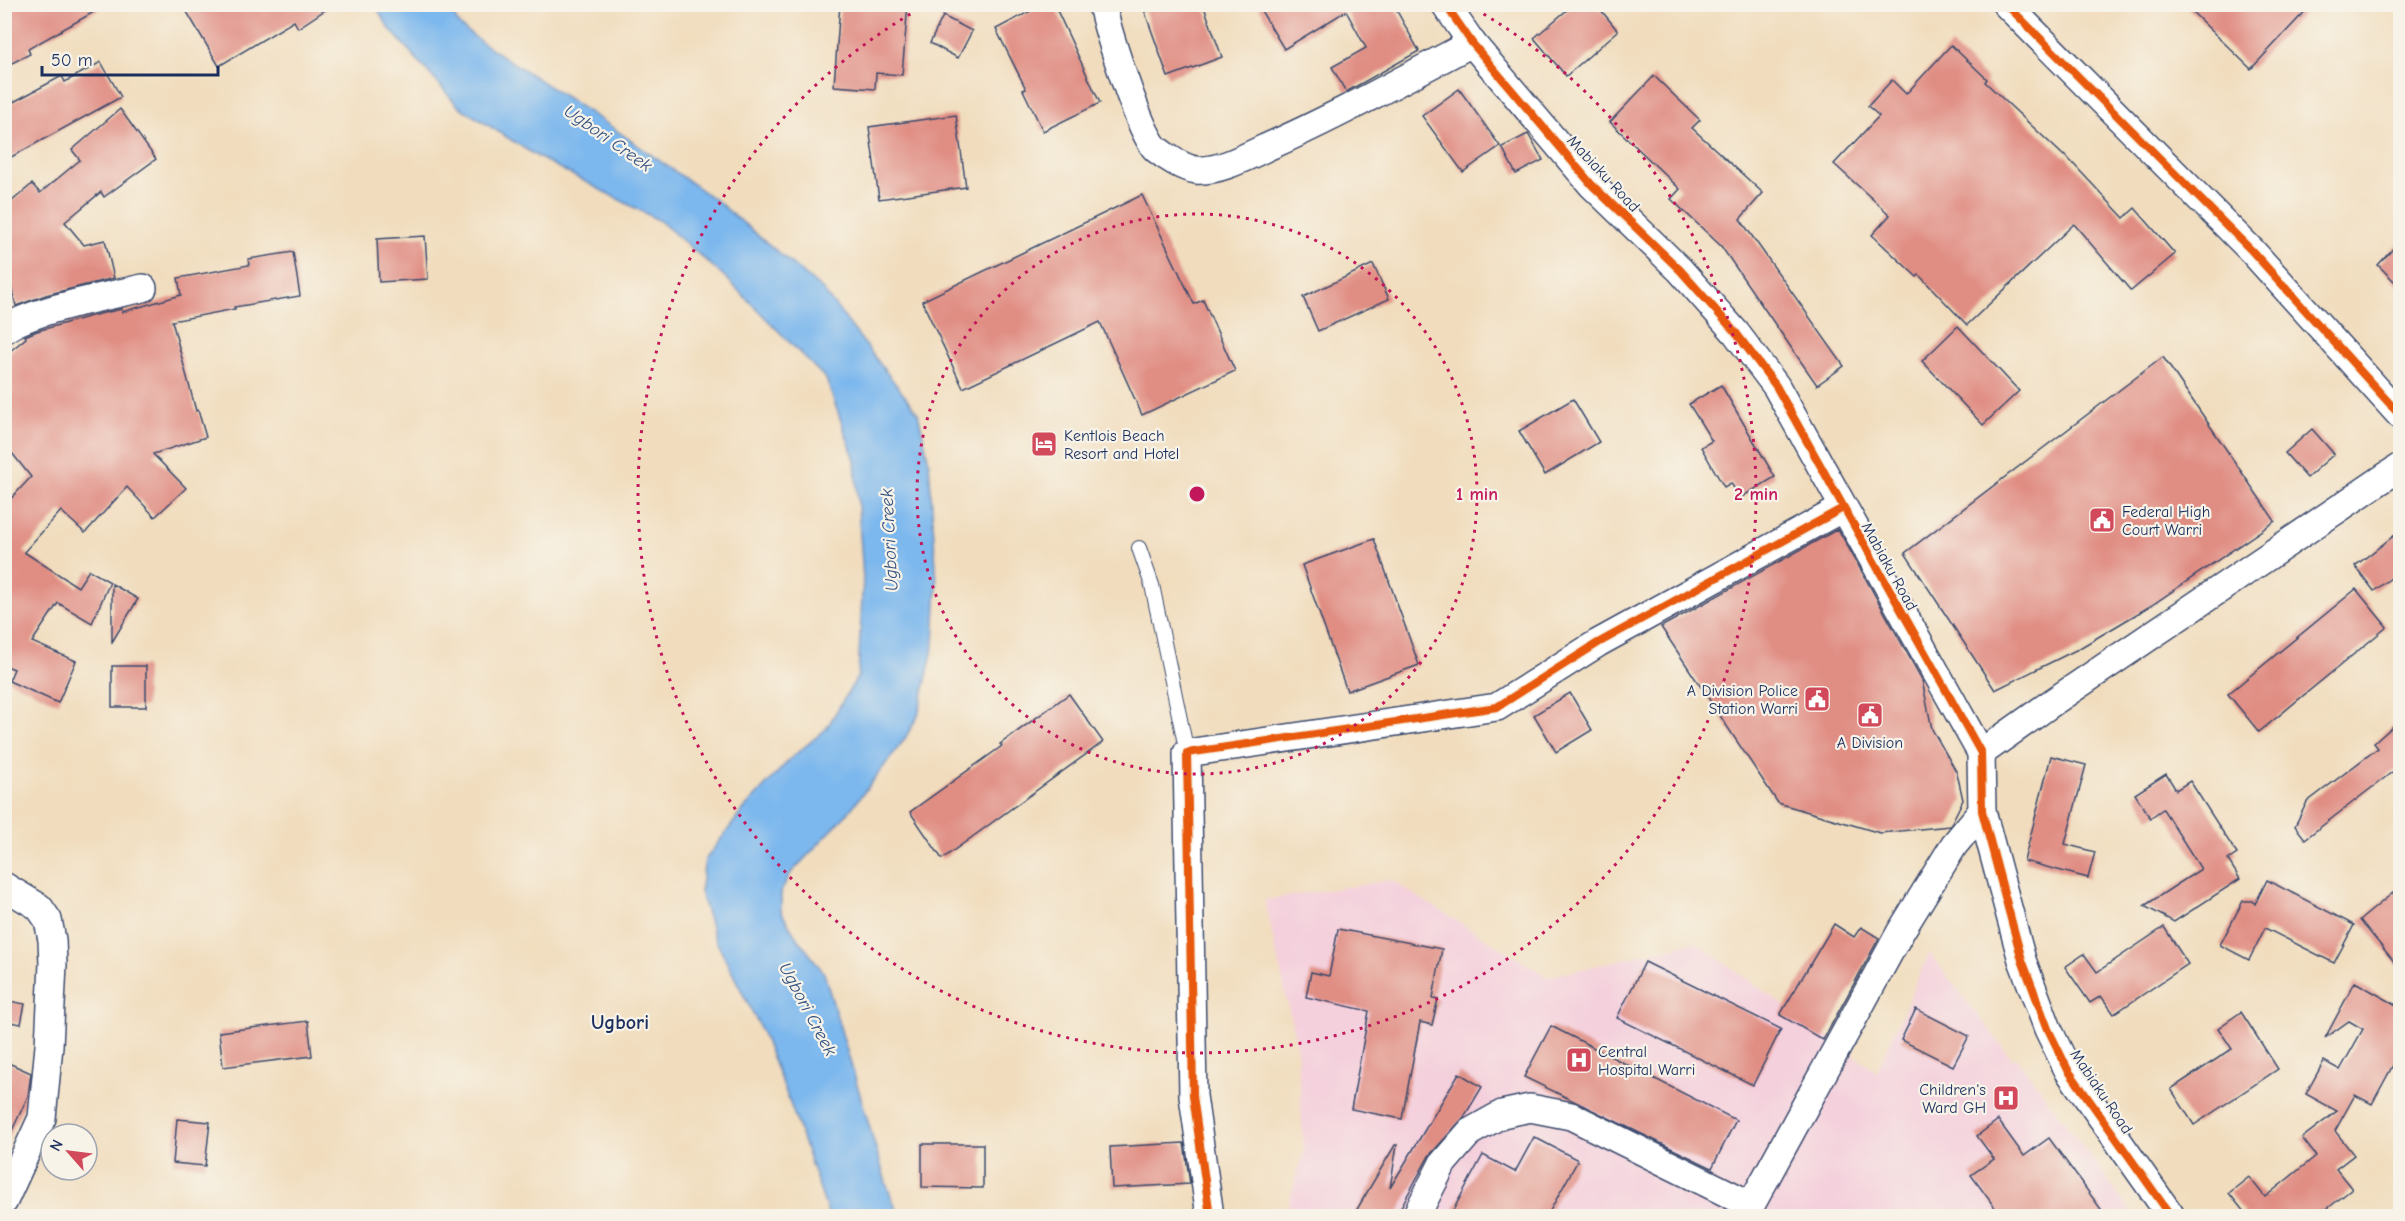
<svg xmlns="http://www.w3.org/2000/svg" width="2405" height="1221" font-family="'Comic Neue',sans-serif">
<style>
.built{fill:#f4cfdc}
.water{fill:#7bb7ed;stroke:#4b73a6;stroke-width:1.5}
.building{fill:#e08d83}
.lines{fill:none;stroke-linecap:round;stroke-linejoin:round}
.service-casing{stroke:#3b496c;stroke-width:16}
.minor-casing{stroke:#3b496c;stroke-width:30}
.service{stroke:#fff;stroke-width:14}
.minor{stroke:#fff;stroke-width:27}
.cycleway-casing{stroke:#f7f3e8;stroke-width:11}
.cycleway{stroke:#e8590c;stroke-width:8}
.ring{fill:none;stroke:#c2185b;stroke-width:3;stroke-dasharray:3 6}
.labels{text-anchor:middle;stroke-width:4.5;stroke-linejoin:round;paint-order:stroke}
.street-label{font-size:16px;fill:#1b2f5e;stroke:#f7f3e8}
.poi-label{font-size:16px;fill:#1b2f5e;stroke:#f7f3e8;text-anchor:start}
.water-label{font-size:18px;font-style:italic;fill:#335182;stroke:#f7f3e8}
.quarter-label{font-size:20px;font-weight:bold;fill:#1b2f5e;stroke:#f7f3e8}
.centre{fill:#c2185b;stroke:#f7f3e8;stroke-width:3}
.ring-label{font-size:18px;text-anchor:middle;font-weight:bold;fill:#c2185b;stroke:#f7f3e8;stroke-width:4.5;stroke-linejoin:round;paint-order:stroke}
</style>
<rect width="100%" height="100%" fill="#f7f3e8"/>
<filter id="ink" filterUnits="userSpaceOnUse"><feTurbulence type="fractalNoise" baseFrequency=".0167" numOctaves="2"/><feDisplacementMap in="SourceGraphic" scale="12" xChannelSelector="R" yChannelSelector="G"/><feConvolveMatrix kernelMatrix="1 2 1 2 8 2 1 2 1" color-interpolation-filters="sRGB"/></filter>
<filter id="wash" filterUnits="userSpaceOnUse"><feTurbulence type="fractalNoise" baseFrequency=".008" numOctaves="4" result="noise"/><feDisplacementMap in="SourceGraphic" scale="24" xChannelSelector="R" yChannelSelector="G"/><feGaussianBlur stdDeviation="1.35" result="paint"/><feColorMatrix in="noise" values="0 0 0 0 0 0 0 0 0 0 0 0 0 0 0 0 0 1.4 0 .05"/><feComposite in="paint" operator="in"/></filter>
<g filter="url(#wash)">
<rect width="100%" height="100%" fill="#f1ddbe"/>
<polygon class="built" points="1391,880 1548,977 1695,942 1877,1072 1929,953 2012,1059 2016,1057 2134,1216 1285,1216 1304,1152 1297,1047 1265,900"/>
<polygon class="water" points="375,5 448,5 459,25 487,46 606,123 717,201 823,290 918,413 929,462 937,583 934,644 918,716 904,740 848,813 790,874 781,892 781,911 793,932 824,973 887,1186 899,1216 829,1216 789,1100 758,1023 715,939 700,892 705,860 743,810 790,759 826,729 858,676 863,578 855,460 826,379 725,277 660,221 538,157 458,106 389,28"/>
<g id="blocks">
<g class="building">
<polygon points="4,4 108,4 28,49 30,54 4,67"/>
<polygon points="200,4 334,4 298,28 294,21 219,66 187,12"/>
<polygon points="840,4 908,4 902,75 876,73 875,89 834,86"/>
<polygon points="1044,4 1054,4 1100,103 1043,131 1023,90 1026,89 996,29"/>
<polygon points="1142,4 1203,4 1222,57 1168,77"/>
<polygon points="1257,4 1393,4 1419,51 1346,92 1332,67 1366,48 1346,11 1284,49"/>
<polygon points="1574,4 1596,4 1618,31 1566,76 1534,38"/>
<polygon points="2184,4 2312,4 2251,69"/>
<polygon points="943,16 972,31 958,58 930,43"/>
<polygon points="1951,45 1987,79 1985,82 2064,156 2065,155 2124,218 2135,208 2175,254 2131,291 2074,224 1967,325 1919,275 1917,277 1872,235 1890,215 1834,164 1879,116 1868,106 1892,80 1906,94"/>
<polygon points="101,62 121,97 4,161 4,107 62,76 65,82"/>
<polygon points="1654,76 1700,120 1692,128 1763,193 1740,219 1844,366 1817,385 1721,246 1671,199 1680,189 1610,122"/>
<polygon points="1459,89 1500,146 1463,172 1422,116"/>
<polygon points="120,109 156,159 104,197 101,192 65,222 84,245 105,240 114,278 46,295 16,306 4,257 4,208 32,184 40,193 80,160 72,150"/>
<polygon points="956,115 966,187 879,199 869,127"/>
<polygon points="1528,134 1543,160 1516,174 1502,147"/>
<polygon points="1142,195 1194,304 1203,300 1235,371 1142,415 1100,322 963,388 922,301"/>
<polygon points="425,236 428,279 379,282 377,239"/>
<polygon points="2400,241 2400,287 2378,265"/>
<polygon points="293,252 300,296 234,307 235,309 172,321 196,411 198,410 206,437 153,454 186,488 155,517 127,487 85,533 61,511 24,552 78,587 89,570 110,582 92,623 58,603 32,642 76,661 58,703 9,681 14,669 4,665 4,506 31,477 4,443 4,356 26,338 25,336 37,331 95,315 122,309 122,312 181,295 178,278 249,265 248,259"/>
<polygon points="1373,264 1389,299 1318,331 1303,297"/>
<polygon points="1958,326 2019,391 1983,425 1922,361"/>
<polygon points="2163,357 2275,521 2152,605 2078,649 1995,690 1905,553"/>
<polygon points="1721,385 1775,477 1740,498 1731,483 1724,487 1701,447 1712,441 1689,404"/>
<polygon points="1573,399 1599,442 1545,475 1519,431"/>
<polygon points="2312,429 2334,454 2307,478 2285,453"/>
<polygon points="1838,529 1922,680 1932,729 1957,773 1963,800 1950,826 1880,833 1778,803 1661,627"/>
<polygon points="2400,531 2400,571 2374,591 2355,566"/>
<polygon points="1374,539 1419,665 1347,691 1302,565"/>
<polygon points="112,584 138,599 112,642"/>
<polygon points="2356,589 2387,627 2259,732 2228,694"/>
<rect x="112" y="666" width="34" height="41"/>
<polygon points="1570,693 1592,730 1556,752 1534,715"/>
<polygon points="1069,694 1103,742 942,859 910,812 1002,746 1000,744"/>
<polygon points="2400,720 2400,766 2305,839 2295,826 2307,802 2378,748 2374,743"/>
<polygon points="2051,756 2086,765 2065,844 2095,852 2088,878 2024,861"/>
<polygon points="2166,774 2176,790 2190,781 2237,854 2228,860 2240,879 2174,922 2144,906 2201,869 2163,809 2150,818 2135,794"/>
<polygon points="2267,880 2354,925 2334,963 2265,928 2249,960 2220,945 2243,901 2253,901 2255,904"/>
<polygon points="2400,887 2400,969 2360,920"/>
<polygon points="1834,924 1854,937 1861,927 1879,938 1823,1040 1780,1015"/>
<polygon points="2164,927 2188,964 2114,1014 2101,996 2090,1003 2065,967 2084,954 2097,972"/>
<polygon points="1338,929 1442,949 1433,998 1438,999 1432,1025 1420,1022 1402,1119 1351,1109 1369,1011 1306,997 1311,972 1329,976"/>
<polygon points="1645,962 1781,1029 1753,1085 1617,1018"/>
<polygon points="2355,982 2400,1007 2400,1052 2372,1104 2355,1095 2335,1131 2354,1155 2336,1169 2352,1189 2318,1216 2240,1216 2245,1213 2229,1193 2249,1177 2265,1197 2316,1156 2302,1138 2337,1111 2306,1094 2324,1061 2340,1070 2363,1029 2349,1021 2325,1038"/>
<polygon points="4,1000 25,1004 21,1024 4,1021"/>
<polygon points="1916,1009 1969,1036 1953,1066 1901,1040"/>
<polygon points="2241,1012 2278,1069 2194,1125 2171,1089 2232,1049 2218,1028"/>
<polygon points="308,1021 312,1056 223,1067 219,1032"/>
<polygon points="1551,1026 1736,1120 1712,1168 1524,1077"/>
<polygon points="4,1061 31,1073 28,1096 4,1148"/>
<polygon points="1459,1073 1482,1087 1464,1117 1429,1156 1396,1216 1353,1216 1395,1145 1397,1145 1390,1188"/>
<polygon points="177,1119 210,1122 205,1166 173,1163"/>
<polygon points="1998,1120 2024,1156 2049,1138 2106,1216 2001,1216 1971,1175 1994,1159 1977,1136"/>
<polygon points="1534,1137 1578,1160 1547,1216 1450,1216 1483,1155 1515,1172"/>
<polygon points="1184,1143 1190,1184 1112,1188 1110,1147"/>
<polygon points="922,1144 983,1144 983,1188 922,1187"/>
</g>
</g>
</g>
<g filter="url(#ink)">
<use href="#blocks" fill-opacity="0" stroke="#3b496c" stroke-width="1.5"/>
<g class="lines">
<defs>
<polyline id="service" points="1139,548 1152,585 1187,753"/>
<g id="minor">
<path d="M1102,4C1107,30 1140,133 1156,149C1166,157 1183,168 1196,170C1218,172 1246,157 1265,148C1336,117 1403,79 1472,43"/>
<polyline points="1445,4 1472,43 1592,185 1680,270 1736,333 1776,386 1981,753 1982,811 2022,960 2048,1029 2068,1070 2171,1216"/>
<polyline points="2006,4 2252,251 2400,415"/>
<path d="M4,330C30,310 109,296 143,288"/>
<polyline points="1981,753 2053,702 2400,467"/>
<polyline points="4,886 39,907 48,920 52,940 53,964 49,1046 42,1118 4,1201"/>
<polyline points="1210,1216 1193,1096 1187,753 1497,707 1598,643 1843,508"/>
<polyline points="1416,1216 1443,1163 1470,1132 1502,1114 1530,1108 1571,1116 1751,1205"/>
<polyline points="1745,1216 1901,931 1954,845 1982,811"/>
</g>
</defs>
<use href="#service" class="service-casing"/>
<use href="#minor" class="minor-casing"/>
<use href="#service" class="service"/>
<use href="#minor" class="minor"/>
<defs>
<g id="cycleway">
<polyline points="1445,4 1472,43 1592,185 1680,270 1736,333 1776,386 1981,753 1982,811 2022,960 2048,1029 2068,1070 2171,1216"/>
<polyline points="2006,4 2252,251 2400,415"/>
<polyline points="1210,1216 1193,1096 1187,753 1497,707 1598,643 1843,508"/>
</g>
</defs>
<use href="#cycleway" class="cycleway-casing"/>
<use href="#cycleway" class="cycleway"/>
</g>
</g>
<g class="ring">
<circle cx="1197" cy="494" r="280"/>
<path d="M1468 5A559 559 0 1 1 926 5"/>
</g>
<defs>
<symbol id="hotel-square" viewBox="-11 -11 22 22"><rect x="-9" y="-9" width="18" height="18" rx="4" fill="#d1495b" stroke="#f7f3e8"/><path d="M-6-4.5h1.5V1H6V5H4.5V3h-9V5H-6ZM-4 0a1.8 1.8 0 1 1 3.6 0ZM.5 0V-2.5h3Q6-2.5 6 0Z" fill="#fff"/></symbol>
<symbol id="civic-square" viewBox="-11 -11 22 22"><rect x="-9" y="-9" width="18" height="18" rx="4" fill="#d1495b" stroke="#f7f3e8"/><path d="M-.6-6.5H3V-4.5H.6V-3L4-1V1h2V6H-6V1h2V-1L-.6-3ZM-1.2 2.5V6h2.4V2.5Z" fill="#fff"/></symbol>
<symbol id="hospital-square" viewBox="-11 -11 22 22"><rect x="-9" y="-9" width="18" height="18" rx="4" fill="#d1495b" stroke="#f7f3e8"/><path d="M-5-5h3v3.5h4V-5h3V5h-3V1.5h-4V5h-3Z" fill="#fff"/></symbol>
</defs>
<g fill-rule="evenodd">
<use href="#hotel-square" x="1029" y="429" width="30" height="30"/>
<use href="#civic-square" x="2087" y="505" width="30" height="30"/>
<use href="#civic-square" x="1802" y="684" width="30" height="30"/>
<use href="#civic-square" x="1855" y="700" width="30" height="30"/>
<use href="#hospital-square" x="1564" y="1045" width="30" height="30"/>
<use href="#hospital-square" x="1991" y="1083" width="30" height="30"/>
</g>
<g class="labels">
<g class="street-label">
<text transform="translate(1604 173) rotate(47)" y="6">Mabiaku Road</text>
<text transform="translate(1890 566) rotate(61)" y="6">Mabiaku Road</text>
<text transform="translate(2102 1091) rotate(56)" y="6">Mabiaku Road</text>
</g>
<g class="poi-label">
<text x="1064" y="441">Kentlois Beach<tspan x="1064" dy="18">Resort and Hotel</tspan></text>
<text x="2122" y="517">Federal High<tspan x="2122" dy="18">Court Warri</tspan></text>
<text x="1798" y="696" text-anchor="end">A Division Police<tspan x="1798" dy="18">Station Warri</tspan></text>
<text x="1870" y="748" text-anchor="middle">A Division</text>
<text x="1598" y="1057">Central<tspan x="1598" dy="18">Hospital Warri</tspan></text>
<text x="1986" y="1095" text-anchor="end">Children's<tspan x="1986" dy="18">Ward GH</tspan></text>
</g>
<g class="water-label">
<text transform="translate(608 138) rotate(35)" y="6">Ugbori Creek</text>
<text transform="translate(889 540) rotate(-93)" y="6">Ugbori Creek</text>
<text transform="translate(808 1009) rotate(62)" y="6">Ugbori Creek</text>
</g>
<g class="quarter-label">
<text x="620" y="1029">Ugbori</text>
</g>
</g>
<circle cx="1197" cy="494" r="9" class="centre"/>
<g class="ring-label">
<text x="1477" y="500">1 min</text>
<text x="1756" y="500">2 min</text>
</g>
<rect width="2405" height="1221" fill="none" stroke="#f7f3e8" stroke-width="24"/>
<g transform="translate(69 1152) rotate(298)"><circle r="28" fill="#f7f3e8" stroke="#9fa5b1" stroke-width="1.5"/>
<path d="M0-4.5L10 22L0 15L-10 22Z" fill="#d1495b"/>
<text y="-9" font-size="16" font-weight="bold" text-anchor="middle" fill="#1b2f5e">N</text>
</g>
<path d="M42 66v9h176v-9" fill="none" stroke="#1b2f5e" stroke-width="3"/>
<text x="51" y="66" font-size="18" fill="#1b2f5e" stroke="#f7f3e8" stroke-width="4.5" paint-order="stroke">50 m</text>
</svg>
